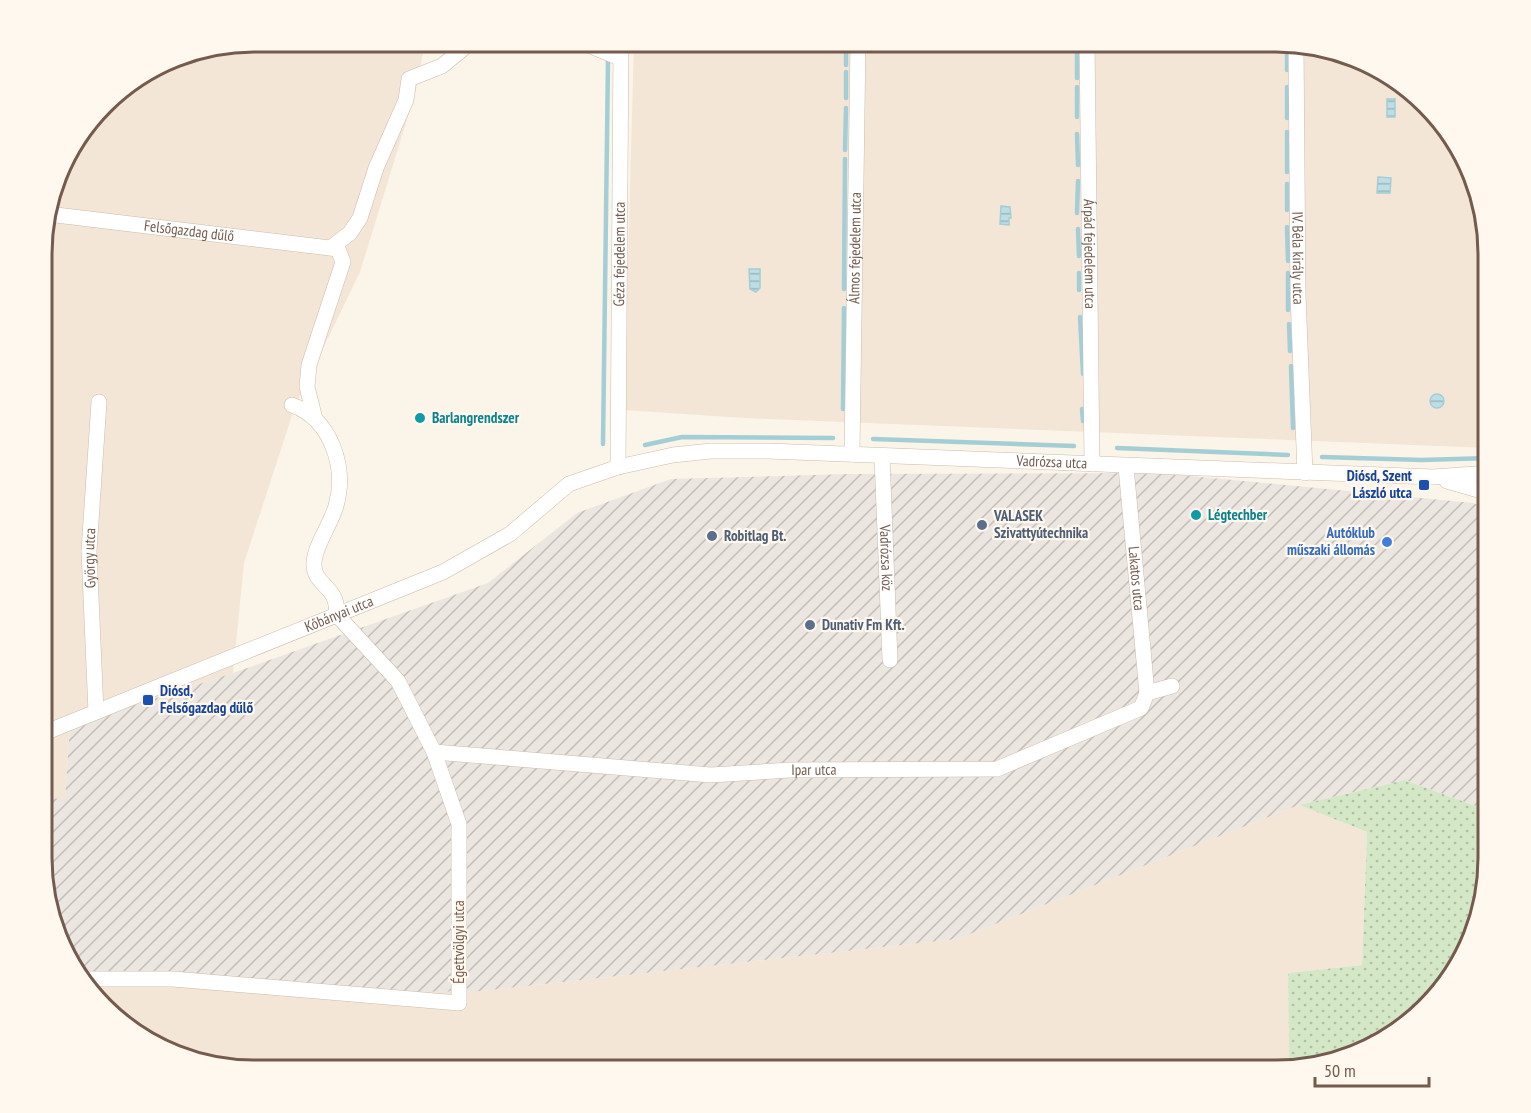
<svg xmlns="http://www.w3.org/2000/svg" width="1531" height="1113" font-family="'PT Sans Narrow',sans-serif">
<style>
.residential{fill:#f3e6d7}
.industrial{fill:url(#industrial-furrows)}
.grass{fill:url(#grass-dots)}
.water{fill:url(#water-rules);stroke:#a4ced5;stroke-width:1.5}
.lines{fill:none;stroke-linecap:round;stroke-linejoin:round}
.stream{stroke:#a4ced5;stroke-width:4.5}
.minor-casing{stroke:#cdbcae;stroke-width:16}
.minor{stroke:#fff;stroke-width:15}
.culture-dot{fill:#0f9aa8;stroke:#fef8ee;stroke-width:2}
.transit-dot{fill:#1a4fb4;stroke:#fef8ee;stroke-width:2}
.service-dot{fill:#5c6f8a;stroke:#fef8ee;stroke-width:2}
.shop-dot{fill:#3f7fe0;stroke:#fef8ee;stroke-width:2}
.labels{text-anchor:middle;stroke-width:4.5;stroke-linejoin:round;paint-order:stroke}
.street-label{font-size:15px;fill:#745b4d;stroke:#fef8ee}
.culture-label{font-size:15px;font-weight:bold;fill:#0d838f;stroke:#fef8ee;text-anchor:start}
.transit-label{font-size:15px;font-weight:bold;fill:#164399;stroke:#fef8ee;text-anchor:end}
.service-label{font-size:15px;font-weight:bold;fill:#4e5e75;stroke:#fef8ee;text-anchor:start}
.shop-label{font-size:15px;font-weight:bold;fill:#366cbe;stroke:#fef8ee;text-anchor:end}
.rim{fill:none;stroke:#745b4d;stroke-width:3}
</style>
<defs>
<pattern id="industrial-furrows" width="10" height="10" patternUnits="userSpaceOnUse" patternTransform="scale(1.5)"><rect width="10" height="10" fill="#ece6e1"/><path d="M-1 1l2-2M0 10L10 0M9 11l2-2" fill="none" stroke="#c4bdb9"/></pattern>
<pattern id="grass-dots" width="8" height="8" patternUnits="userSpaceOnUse" patternTransform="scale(1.5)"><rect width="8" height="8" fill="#d4e8c7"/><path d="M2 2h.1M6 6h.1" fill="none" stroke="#b1bfa4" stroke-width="1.8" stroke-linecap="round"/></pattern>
<pattern id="water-rules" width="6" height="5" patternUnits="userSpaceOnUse" patternTransform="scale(1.5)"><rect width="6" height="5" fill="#bddee4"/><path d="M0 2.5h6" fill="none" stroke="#9eb7bb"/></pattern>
</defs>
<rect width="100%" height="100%" fill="#fbf4e8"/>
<g class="residential">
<polygon points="254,42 425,42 416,90 360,272 295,406 244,563 233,673 70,726 65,800 53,799 44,831 44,227 64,160 114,95 173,58"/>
<polygon points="634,42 1290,42 1358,58 1406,86 1467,160 1489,241 1489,448 745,418 624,410"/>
<polygon points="1299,805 1367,832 1362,965 1288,973 1289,1068 1277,1071 241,1071 186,1060 125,1027 84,980 481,991 957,939"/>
</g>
<polygon class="industrial" points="1159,473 1473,503 1489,509 1489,811 1405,780 1299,805 957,939 481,991 312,993 84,980 70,965 44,886 44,831 53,798 65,800 70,726 233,673 488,583 577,513 671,479 849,474"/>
<polygon class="grass" points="1405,780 1489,811 1489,872 1473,940 1445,988 1370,1049 1289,1068 1288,973 1362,965 1367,832 1299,805"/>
<g class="water">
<rect x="1387" y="99" width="8" height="18"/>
<polygon points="1378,177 1391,178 1390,193 1377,193"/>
<polygon points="1001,206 1010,207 1011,218 1009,218 1009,225 1000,224"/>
<polygon points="749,269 760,269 760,288 756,292 750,289"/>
<circle cx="1437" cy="401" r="7"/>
</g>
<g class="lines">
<g class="stream">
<polyline points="846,65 846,46"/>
<polyline points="1287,70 1287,46"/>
<polyline points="846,72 846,98"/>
<polyline points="1077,78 1077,48"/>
<polyline points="1077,87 1077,117"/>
<polyline points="1287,87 1287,118"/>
<polyline points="1287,132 1287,172"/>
<polyline points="1077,134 1078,165"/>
<polyline points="845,150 846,108"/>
<polyline points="1287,184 1287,210"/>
<polyline points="1077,213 1078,181"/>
<polyline points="1287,227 1288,261"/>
<polyline points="1078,229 1079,256"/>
<polyline points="1079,273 1079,290"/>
<polyline points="844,289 845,159"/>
<polyline points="1288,310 1288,273"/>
<polyline points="1080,317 1083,374"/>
<polyline points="1289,324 1290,351"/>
<polyline points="1291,366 1293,428"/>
<polyline points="843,409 844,308"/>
<polyline points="1082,409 1083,421"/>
<polyline points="873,439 1074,446"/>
<polyline points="603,444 608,61"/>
<polyline points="645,445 682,437 833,438"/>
<polyline points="1117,448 1288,455"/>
<polyline points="1322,457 1422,460 1489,458"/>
</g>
<defs>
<g id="minor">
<polyline points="581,42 620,58"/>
<path id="s1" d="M1087,42L1092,464"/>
<path id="s2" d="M1296,44L1298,295L1305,473"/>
<path id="s3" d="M48,214L338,249L343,262L309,365L307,387L314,415"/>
<polyline points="333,246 350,233 360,218 376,168 406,100 409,79 442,66 471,42"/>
<path id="s4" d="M852,454L858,42"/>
<path id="s5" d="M882,456L890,660"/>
<path id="s6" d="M618,467L621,42"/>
<path id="s7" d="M1126,467L1147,693"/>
<polyline points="1447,481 1489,493"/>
<path id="s8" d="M96,712L89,551L99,402"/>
<path id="s9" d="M44,733L443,572L510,534L569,484L618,467L673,455L711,451H768L1433,477L1489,473"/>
<path id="s10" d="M434,752L711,775L790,770L997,769L1141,708L1147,693L1172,686"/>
<path d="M83,979H173L459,1003V824L434,752L398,681L336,614C340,586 312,586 314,562C316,543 331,524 336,506C347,467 331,419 292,405"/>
</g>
</defs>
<use href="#minor" class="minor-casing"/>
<use href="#minor" class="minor"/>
</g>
<g class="culture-dot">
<circle cx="420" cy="418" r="6"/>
<circle cx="1196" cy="515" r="6"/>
</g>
<g class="transit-dot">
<rect x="1418" y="479" width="12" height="12" rx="3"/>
<rect x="142" y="694" width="12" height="12" rx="3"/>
</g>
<g class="service-dot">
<circle cx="982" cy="525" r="6"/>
<circle cx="712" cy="536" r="6"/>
<circle cx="810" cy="625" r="6"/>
</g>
<circle class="shop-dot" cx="1387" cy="542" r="6"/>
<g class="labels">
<g class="street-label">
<text dy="5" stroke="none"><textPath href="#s3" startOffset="142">Felsőgazdag dűlő</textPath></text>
<text dy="5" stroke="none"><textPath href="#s4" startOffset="206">Álmos fejedelem utca</textPath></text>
<text dy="5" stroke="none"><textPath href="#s1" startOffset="212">Árpád fejedelem utca</textPath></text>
<text dy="5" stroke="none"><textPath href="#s6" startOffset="213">Géza fejedelem utca</textPath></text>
<text dy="5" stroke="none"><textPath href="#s2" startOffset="214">IV. Béla király utca</textPath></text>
<text dy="5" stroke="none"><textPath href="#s9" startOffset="1072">Vadrózsa utca</textPath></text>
<text dy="5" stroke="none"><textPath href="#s8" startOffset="154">György utca</textPath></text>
<text dy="5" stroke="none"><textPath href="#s5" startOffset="102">Vadrózsa köz</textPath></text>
<text dy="5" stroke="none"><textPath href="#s7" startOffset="112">Lakatos utca</textPath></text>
<text dy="5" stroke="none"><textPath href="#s9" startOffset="318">Kőbányai utca</textPath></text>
<text dy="5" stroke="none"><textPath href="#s10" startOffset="381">Ipar utca</textPath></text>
<text transform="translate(459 942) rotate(-90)" y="5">Égettvölgyi utca</text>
</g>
<g class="culture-label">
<text x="432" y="423">Barlangrendszer</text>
<text x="1208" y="520">Légtechber</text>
</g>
<g class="transit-label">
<text x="1412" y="481">Diósd, Szent<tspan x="1412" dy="17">László utca</tspan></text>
<text x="160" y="696" text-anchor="start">Diósd,<tspan x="160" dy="17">Felsőgazdag dűlő</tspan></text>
</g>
<g class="service-label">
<text x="994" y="521">VALASEK<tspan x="994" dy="17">Szivattyútechnika</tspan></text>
<text x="724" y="541">Robitlag Bt.</text>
<text x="822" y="630">Dunativ Fm Kft.</text>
</g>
<g class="shop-label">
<text x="1375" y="538">Autóklub<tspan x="1375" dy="17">műszaki állomás</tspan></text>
</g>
</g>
<path d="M0 0H1531V1113H0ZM254 52H1276A202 202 0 0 1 1478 254V858A202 202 0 0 1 1276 1060H254A202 202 0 0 1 52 858V254A202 202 0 0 1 254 52Z" fill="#fef8ee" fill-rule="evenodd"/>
<path class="rim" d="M254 52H1276A202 202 0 0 1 1478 254V858A202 202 0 0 1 1276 1060H254A202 202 0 0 1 52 858V254A202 202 0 0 1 254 52Z"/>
<path d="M1315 1077v9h114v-9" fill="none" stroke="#745b4d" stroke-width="3"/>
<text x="1324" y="1077" font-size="18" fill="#745b4d" stroke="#fef8ee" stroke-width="4.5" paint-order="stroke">50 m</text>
</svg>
